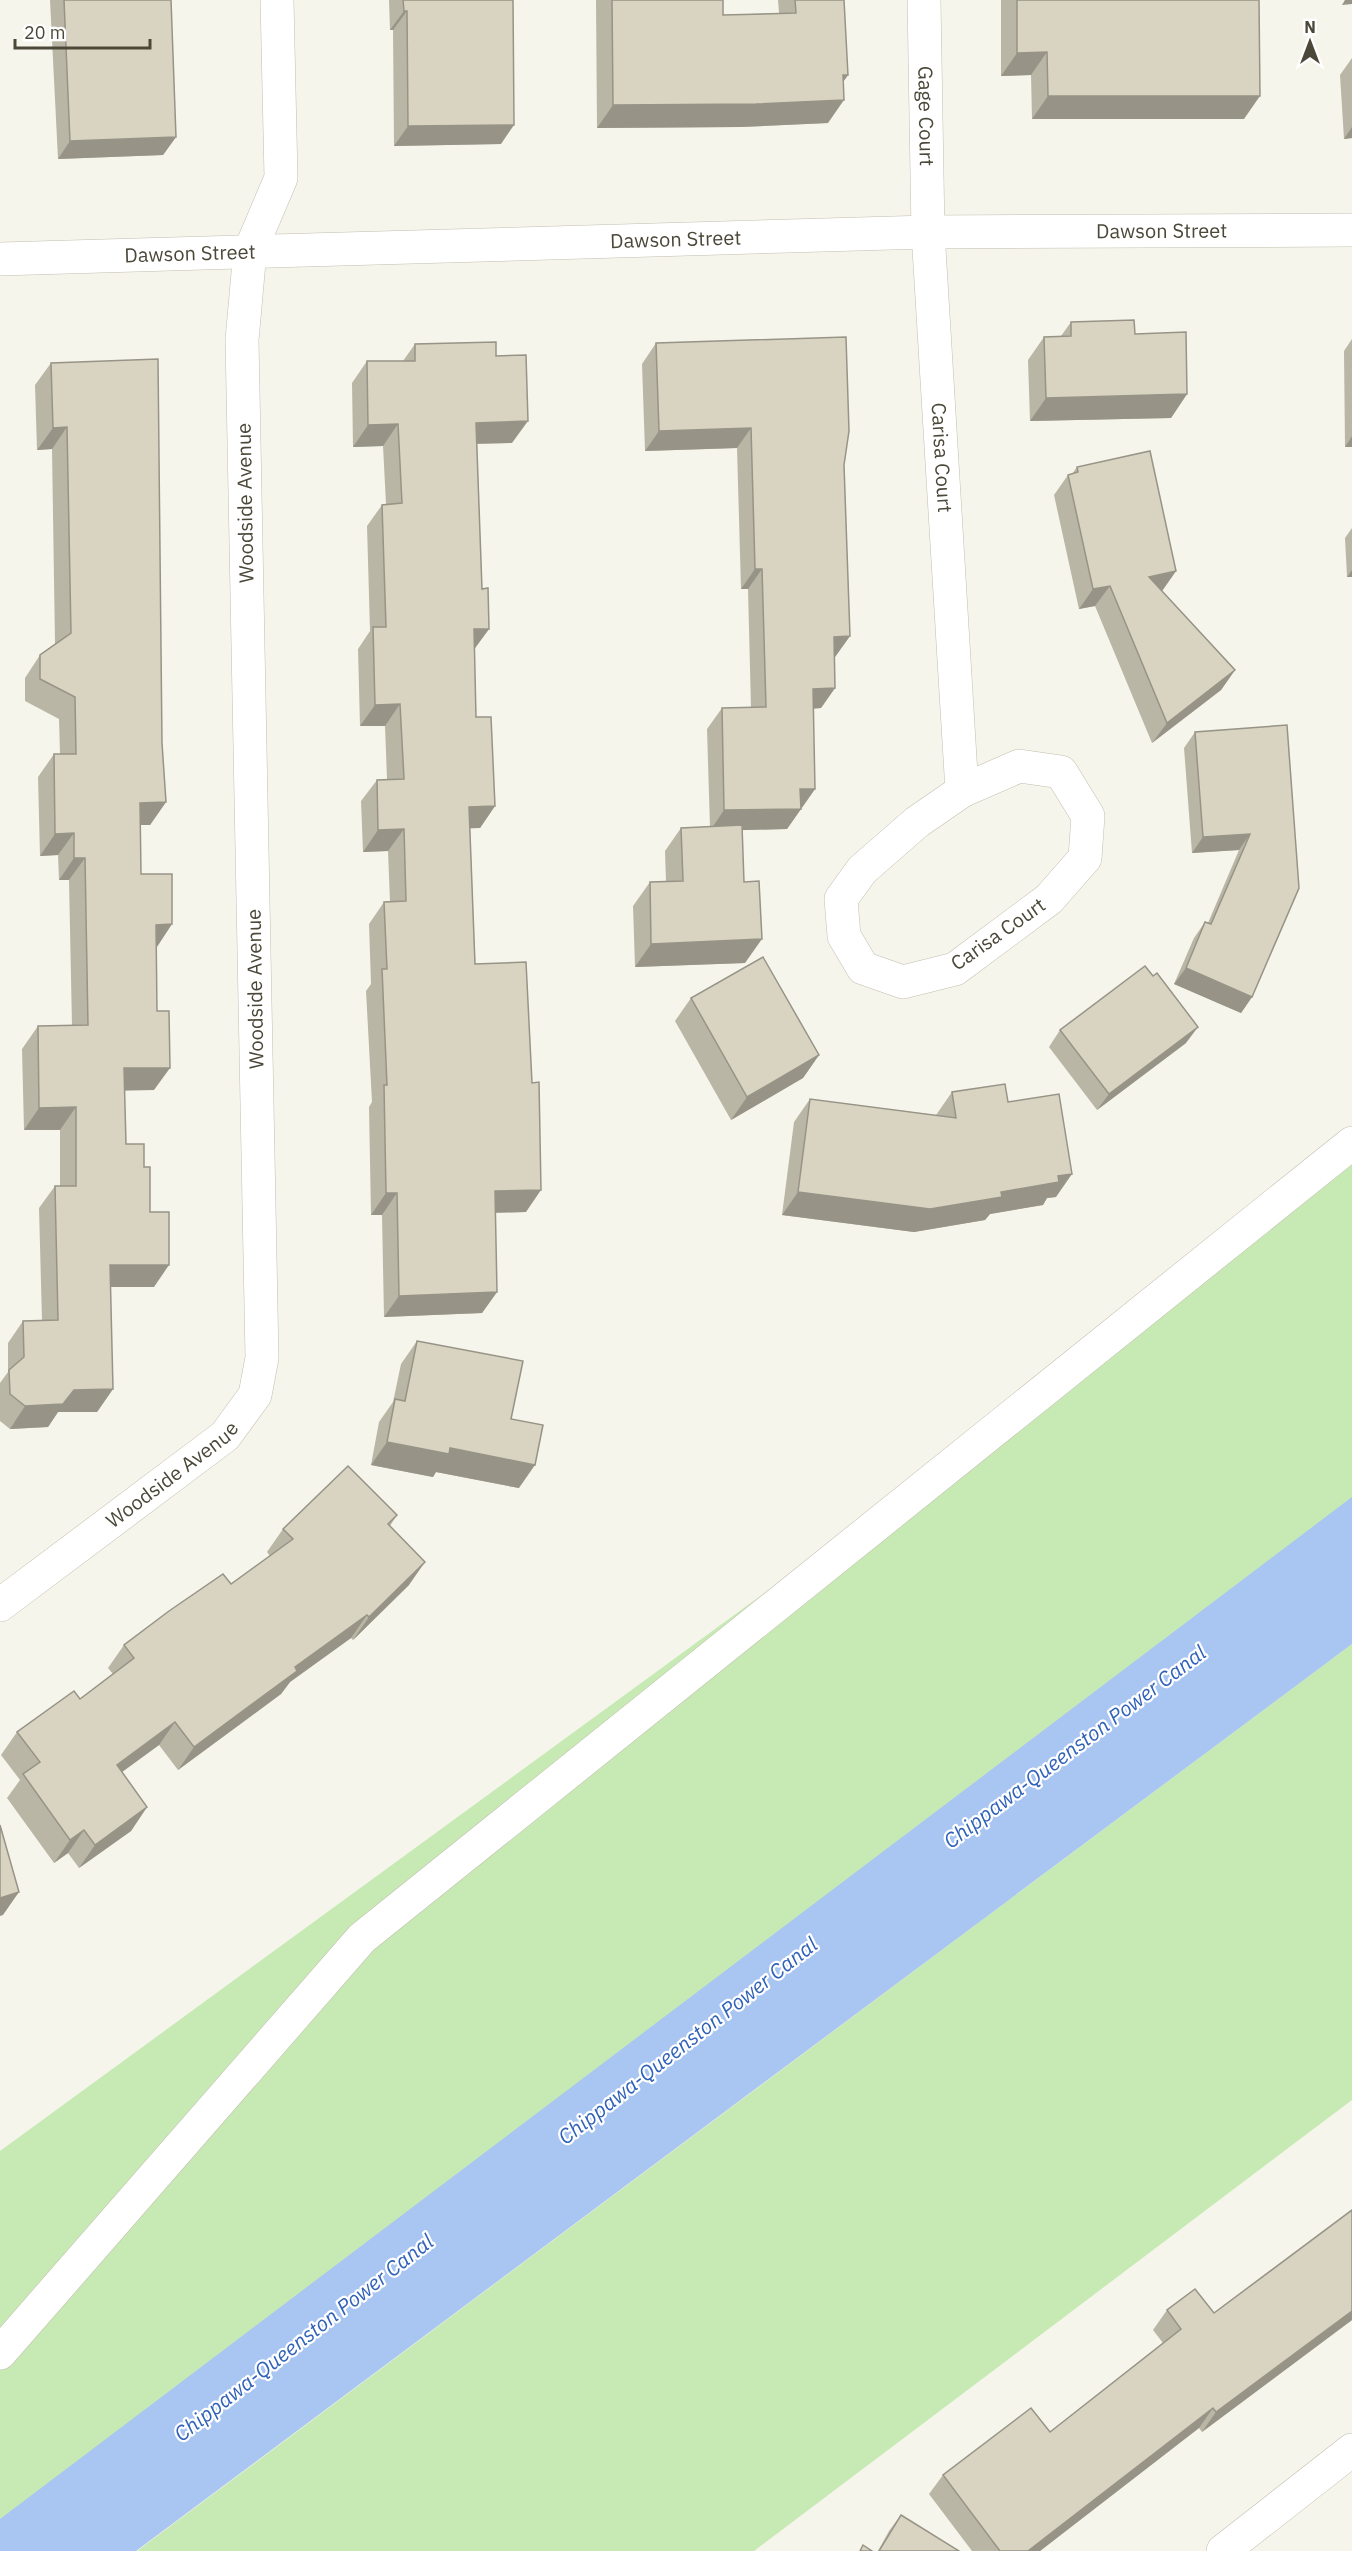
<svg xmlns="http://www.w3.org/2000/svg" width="1352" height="2551" font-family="'IBM Plex Sans',sans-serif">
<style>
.green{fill:#c7eab5}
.water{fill:#a9c5f1}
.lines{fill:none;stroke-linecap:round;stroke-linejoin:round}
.minor-casing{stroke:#c2bfae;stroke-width:34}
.minor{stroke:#fff;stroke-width:33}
.wall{fill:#bab6a6}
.shaded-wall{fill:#979487}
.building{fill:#d8d4c1;stroke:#979487;stroke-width:1.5}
.labels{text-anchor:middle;stroke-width:4.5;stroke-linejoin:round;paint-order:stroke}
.street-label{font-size:20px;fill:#4b4839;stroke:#fff}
.water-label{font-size:21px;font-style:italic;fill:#3062b9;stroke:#fff}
</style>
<rect width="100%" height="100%" fill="#f6f5ec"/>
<g class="green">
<polygon points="1352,1164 1352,1499 0,2520 0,2151"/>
<polygon points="1352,1644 1352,2100 754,2551 137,2551"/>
</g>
<polygon class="water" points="1352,1497 1352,1644 136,2551 0,2551 0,2519"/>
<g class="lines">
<defs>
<g id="minor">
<path id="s1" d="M924,0L928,232L962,791"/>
<path id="s2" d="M0,259L928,232L1352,230"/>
<polygon points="1019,766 1061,772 1088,816 1085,858 1049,899 955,969 903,982 863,968 844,936 841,899 862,870 917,822 962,791"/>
<path id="s3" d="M0,1605L225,1436L255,1395L262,1358L242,340L250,251L281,178L277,0"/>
<polyline points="0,2353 362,1938 1352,1143"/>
<polyline points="1223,2551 1352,2450"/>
</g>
</defs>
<use href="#minor" class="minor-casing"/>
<use href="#minor" class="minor"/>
</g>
<g class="wall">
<polygon points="50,0 171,0 176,137 163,155 58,159"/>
<polygon points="389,0 513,0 501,144 394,146 393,30 390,30"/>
<polygon points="596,0 723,0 723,15 779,13 778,0 844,0 848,75 843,82 828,123 740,127 597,128"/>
<polygon points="1001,0 1259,0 1244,119 1032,119 1031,75 1001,76"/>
<polygon points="1352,58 1352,138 1344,139 1340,75"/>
<polygon points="1071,322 1135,334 1187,394 1171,418 1030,421 1028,360 1044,337 1061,336"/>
<polygon points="1352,339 1352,447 1345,447 1344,351"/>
<polygon points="656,343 844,465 850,636 835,657 834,657 835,688 821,708 813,709 815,789 787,829 742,830 745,963 635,967 633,906 650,882 666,882 665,851 681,828 710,827 707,729 722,708 751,708 748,589 741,589 737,448 645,451 642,364"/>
<polygon points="415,344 496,356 512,443 477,444 482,589 489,629 474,649 476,717 495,806 480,828 470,828 475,964 526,1212 495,1213 497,1292 482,1313 384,1317 382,1215 371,1215 369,1107 372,1102 366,991 371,984 369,924 384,902 390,902 388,851 363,852 361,801 377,780 387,779 385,726 360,726 358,649 370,631 367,526 382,505 386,504 383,446 353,447 352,383 367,361 403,361"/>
<polygon points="51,363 162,743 166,802 150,825 140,825 141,874 172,924 156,947 154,1090 124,1090 126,1144 144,1167 150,1212 154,1287 110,1287 113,1389 97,1412 58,1412 48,1427 10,1429 0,1421 0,1383 8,1372 8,1343 23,1321 42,1320 39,1208 55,1186 60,1186 60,1130 24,1130 22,1049 38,1026 72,1026 69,880 59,880 58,855 40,856 38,777 54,754 60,754 59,719 25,701 25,678 40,655 55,644 52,449 37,450 35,385"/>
<polygon points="1077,467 1176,571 1162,591 1235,670 1221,690 1152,743 1095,606 1079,609 1054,495 1068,475 1072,474"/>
<polygon points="1352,528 1352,577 1347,577 1345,538"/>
<polygon points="1287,725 1252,997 1241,1013 1174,984 1194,938 1205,922 1208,923 1239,850 1192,853 1184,748 1195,732"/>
<polygon points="691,998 819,1055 803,1078 731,1120 675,1021"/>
<polygon points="1060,1030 1186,1043 1097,1110 1049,1047"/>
<polygon points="952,1092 1056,1197 1047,1198 1043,1205 990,1214 985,1220 914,1232 782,1215 794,1122 810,1099 936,1115"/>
<polygon points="417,1341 511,1419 519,1488 436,1472 433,1477 371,1465 379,1422 393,1402 401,1364"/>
<polygon points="397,1515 390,1526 409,1585 353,1640 351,1638 290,1682 281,1694 178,1770 159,1745 122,1772 147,1807 131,1831 79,1868 68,1853 54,1863 7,1798 20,1780 1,1755 17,1732 80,1699 113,1674 108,1668 124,1645 231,1584 270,1556 267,1552 283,1529"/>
<polygon points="1167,2310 1352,2320 1202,2432 1199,2428 1040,2551 972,2551 929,2494 943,2475 1050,2432 1163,2343 1153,2330"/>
<polygon points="901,2515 959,2551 878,2551 889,2531"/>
</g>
<g class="shaded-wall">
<polygon points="1345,0 1352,0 1352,4 1342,5"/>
<polygon points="404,11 407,11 393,30 390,30"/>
<polygon points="1047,52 1031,75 1001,76 1017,53"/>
<polygon points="843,75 848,75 832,98"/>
<polygon points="1048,96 1260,96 1244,119 1032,119"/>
<polygon points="844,100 828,123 740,127 597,128 613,105"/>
<polygon points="514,125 501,144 394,146 408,126"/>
<polygon points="1352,127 1352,138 1344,139"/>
<polygon points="176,137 163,155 58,159 70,141"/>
<polygon points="1187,394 1171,418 1030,421 1046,398"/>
<polygon points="528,421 512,443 461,444 476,423"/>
<polygon points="398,424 383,446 353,447 368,425"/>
<polygon points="67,427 52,449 37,450 53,428"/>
<polygon points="751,428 737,448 645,451 659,431"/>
<polygon points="1352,436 1352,447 1345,447"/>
<polygon points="755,569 762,569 748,589 741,589"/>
<polygon points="1352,570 1352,577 1347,577"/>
<polygon points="1176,571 1162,591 1149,577"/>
<polygon points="1110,586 1095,606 1079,609 1093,589"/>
<polygon points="474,629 489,629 473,651"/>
<polygon points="850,636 835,657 820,657 834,637"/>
<polygon points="1235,670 1221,690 1152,743 1167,723"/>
<polygon points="835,688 821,708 798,709 813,689"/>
<polygon points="400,704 385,726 360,726 375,705"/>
<polygon points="800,789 815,789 787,829 710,831 724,810"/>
<polygon points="166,802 150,825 124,825 140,803"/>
<polygon points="495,806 480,828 454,829 469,807"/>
<polygon points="404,829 388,851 363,852 378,830"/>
<polygon points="74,833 58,855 40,856 55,834"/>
<polygon points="1250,834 1239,850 1192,853 1203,837"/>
<polygon points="74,858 85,858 69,880 59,880"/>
<polygon points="172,924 157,947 140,948 156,925"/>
<polygon points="762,939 745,963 635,967 651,944"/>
<polygon points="1186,968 1252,997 1241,1013 1174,984"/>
<polygon points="1198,1027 1186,1043 1097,1110 1109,1094"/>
<polygon points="819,1055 803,1078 731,1120 747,1097"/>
<polygon points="124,1068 170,1068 154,1090 108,1091"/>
<polygon points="76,1107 60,1130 24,1130 39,1108"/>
<polygon points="1072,1174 1056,1197 1047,1198 1043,1205 990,1214 985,1220 914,1232 782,1215 798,1192 1058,1176"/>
<polygon points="541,1190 526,1212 480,1213 495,1191"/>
<polygon points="386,1193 397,1193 382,1215 371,1215"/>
<polygon points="110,1265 169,1265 154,1287 94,1287"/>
<polygon points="497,1292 482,1313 384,1317 399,1296"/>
<polygon points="113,1389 97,1412 58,1412 48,1427 10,1429 25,1406 74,1390"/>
<polygon points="387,1442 450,1448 535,1465 519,1488 436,1472 433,1477 371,1465"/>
<polygon points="425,1562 409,1585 353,1640 369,1617"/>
<polygon points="367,1615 351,1638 290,1682 281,1694 178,1770 194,1747 295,1667"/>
<polygon points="175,1722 159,1745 100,1788 117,1765"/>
<polygon points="147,1807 131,1831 79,1868 95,1845"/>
<polygon points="84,1830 68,1853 54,1863 70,1840"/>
<polygon points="19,1892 3,1915 0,1916 0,1898"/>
<polygon points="1352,2311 1352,2320 1202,2432 1216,2412"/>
<polygon points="1213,2408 1199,2428 1040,2551 1028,2551"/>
</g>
<g class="building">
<polygon points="64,0 171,0 176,137 70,141"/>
<polygon points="403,0 513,0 514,125 408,126 407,11 404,11"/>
<polygon points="612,0 723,0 723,15 796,13 795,0 844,0 848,75 843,75 844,100 756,104 613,105"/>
<polygon points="1017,0 1259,0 1260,96 1048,96 1047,52 1017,53"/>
<polygon points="1134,320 1135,334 1186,332 1187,394 1046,398 1044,337 1071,336 1071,322"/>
<polygon points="846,337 849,431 844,465 850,636 834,637 835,688 813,689 815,789 800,789 801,809 724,810 722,708 766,707 762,569 755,569 751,428 659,431 656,343"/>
<polygon points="496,342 496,356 526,355 528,421 476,423 482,589 488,588 489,629 474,629 476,717 491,717 495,806 469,807 475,964 526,962 532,1083 539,1082 541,1190 495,1191 497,1292 399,1296 397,1193 386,1193 384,1085 387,1085 382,969 387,969 384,902 406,901 404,829 378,830 377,780 404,779 400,704 375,705 373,627 386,627 382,505 402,503 398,424 368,425 367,361 415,361 415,344"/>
<polygon points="158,359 162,743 166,802 140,803 141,874 172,874 172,924 156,925 157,1011 169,1011 170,1068 124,1068 126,1144 144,1144 144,1167 150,1167 150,1212 169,1212 169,1265 110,1265 113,1389 74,1390 63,1404 25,1406 10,1394 9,1370 24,1357 23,1321 58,1320 55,1186 76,1186 76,1107 39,1108 38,1026 88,1025 85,858 74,858 74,833 55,834 54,754 76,754 75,697 40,679 40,655 71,633 67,427 53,428 51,363"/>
<polygon points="1150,451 1176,571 1149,577 1235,670 1167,723 1110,586 1093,589 1068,475 1078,472 1077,467"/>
<polygon points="1287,725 1299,888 1252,997 1186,968 1205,922 1211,924 1250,834 1203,837 1195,732"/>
<polygon points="742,825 744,882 759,881 762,939 651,944 650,882 683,881 681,828"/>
<polygon points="763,957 819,1055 747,1097 691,998"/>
<polygon points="1145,966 1153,976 1157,973 1198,1027 1109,1094 1060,1030"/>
<polygon points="1005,1084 1008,1102 1059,1094 1072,1174 1058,1176 1059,1182 1001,1192 1002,1197 930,1209 798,1192 810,1099 956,1118 952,1092"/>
<polygon points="417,1341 523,1361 511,1419 543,1425 535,1465 450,1448 449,1454 387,1442 395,1399 405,1401"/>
<polygon points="348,1466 397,1515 388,1524 425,1562 369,1617 367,1615 295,1667 297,1671 194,1747 175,1722 117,1765 147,1807 95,1845 84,1830 70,1840 23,1774 40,1762 17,1732 74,1691 80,1699 134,1658 124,1645 169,1611 223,1574 231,1584 293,1539 283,1529"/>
<polygon points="0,1825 19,1892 0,1898"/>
<polygon points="1352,2210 1352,2311 1216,2412 1213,2408 1028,2551 1000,2551 943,2475 1031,2408 1050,2432 1181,2329 1167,2310 1195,2289 1214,2313"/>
<polygon points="901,2515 959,2551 879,2551"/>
<polygon points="863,2545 872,2551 860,2551"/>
</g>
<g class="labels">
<g class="street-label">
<text dy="7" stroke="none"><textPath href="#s1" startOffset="116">Gage Court</textPath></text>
<text dy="7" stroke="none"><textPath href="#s2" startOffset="1162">Dawson Street</textPath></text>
<text dy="7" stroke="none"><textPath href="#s2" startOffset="676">Dawson Street</textPath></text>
<text dy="7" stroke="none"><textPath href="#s2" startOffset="190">Dawson Street</textPath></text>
<text dy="7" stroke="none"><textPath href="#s1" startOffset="458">Carisa Court</textPath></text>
<text transform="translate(245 503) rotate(-91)" y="7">Woodside Avenue</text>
<text transform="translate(998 934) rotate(-35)" y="7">Carisa Court</text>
<text transform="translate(255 989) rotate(-91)" y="7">Woodside Avenue</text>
<text dy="7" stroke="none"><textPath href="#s3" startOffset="216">Woodside Avenue</textPath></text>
</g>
<g class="water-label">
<text transform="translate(1075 1747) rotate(-37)" y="7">Chippawa-Queenston Power Canal</text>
<text transform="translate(688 2041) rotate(-38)" y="7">Chippawa-Queenston Power Canal</text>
<text transform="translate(304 2338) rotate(-38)" y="7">Chippawa-Queenston Power Canal</text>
</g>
</g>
<g transform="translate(1310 42)" stroke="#ffffff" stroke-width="4.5" paint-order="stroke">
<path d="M0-4.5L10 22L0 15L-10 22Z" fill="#4b4839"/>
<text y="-9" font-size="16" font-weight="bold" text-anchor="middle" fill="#4b4839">N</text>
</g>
<path d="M15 39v9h135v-9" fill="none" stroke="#4b4839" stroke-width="3"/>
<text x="24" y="39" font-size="18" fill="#4b4839" stroke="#ffffff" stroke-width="4.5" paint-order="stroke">20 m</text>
</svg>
